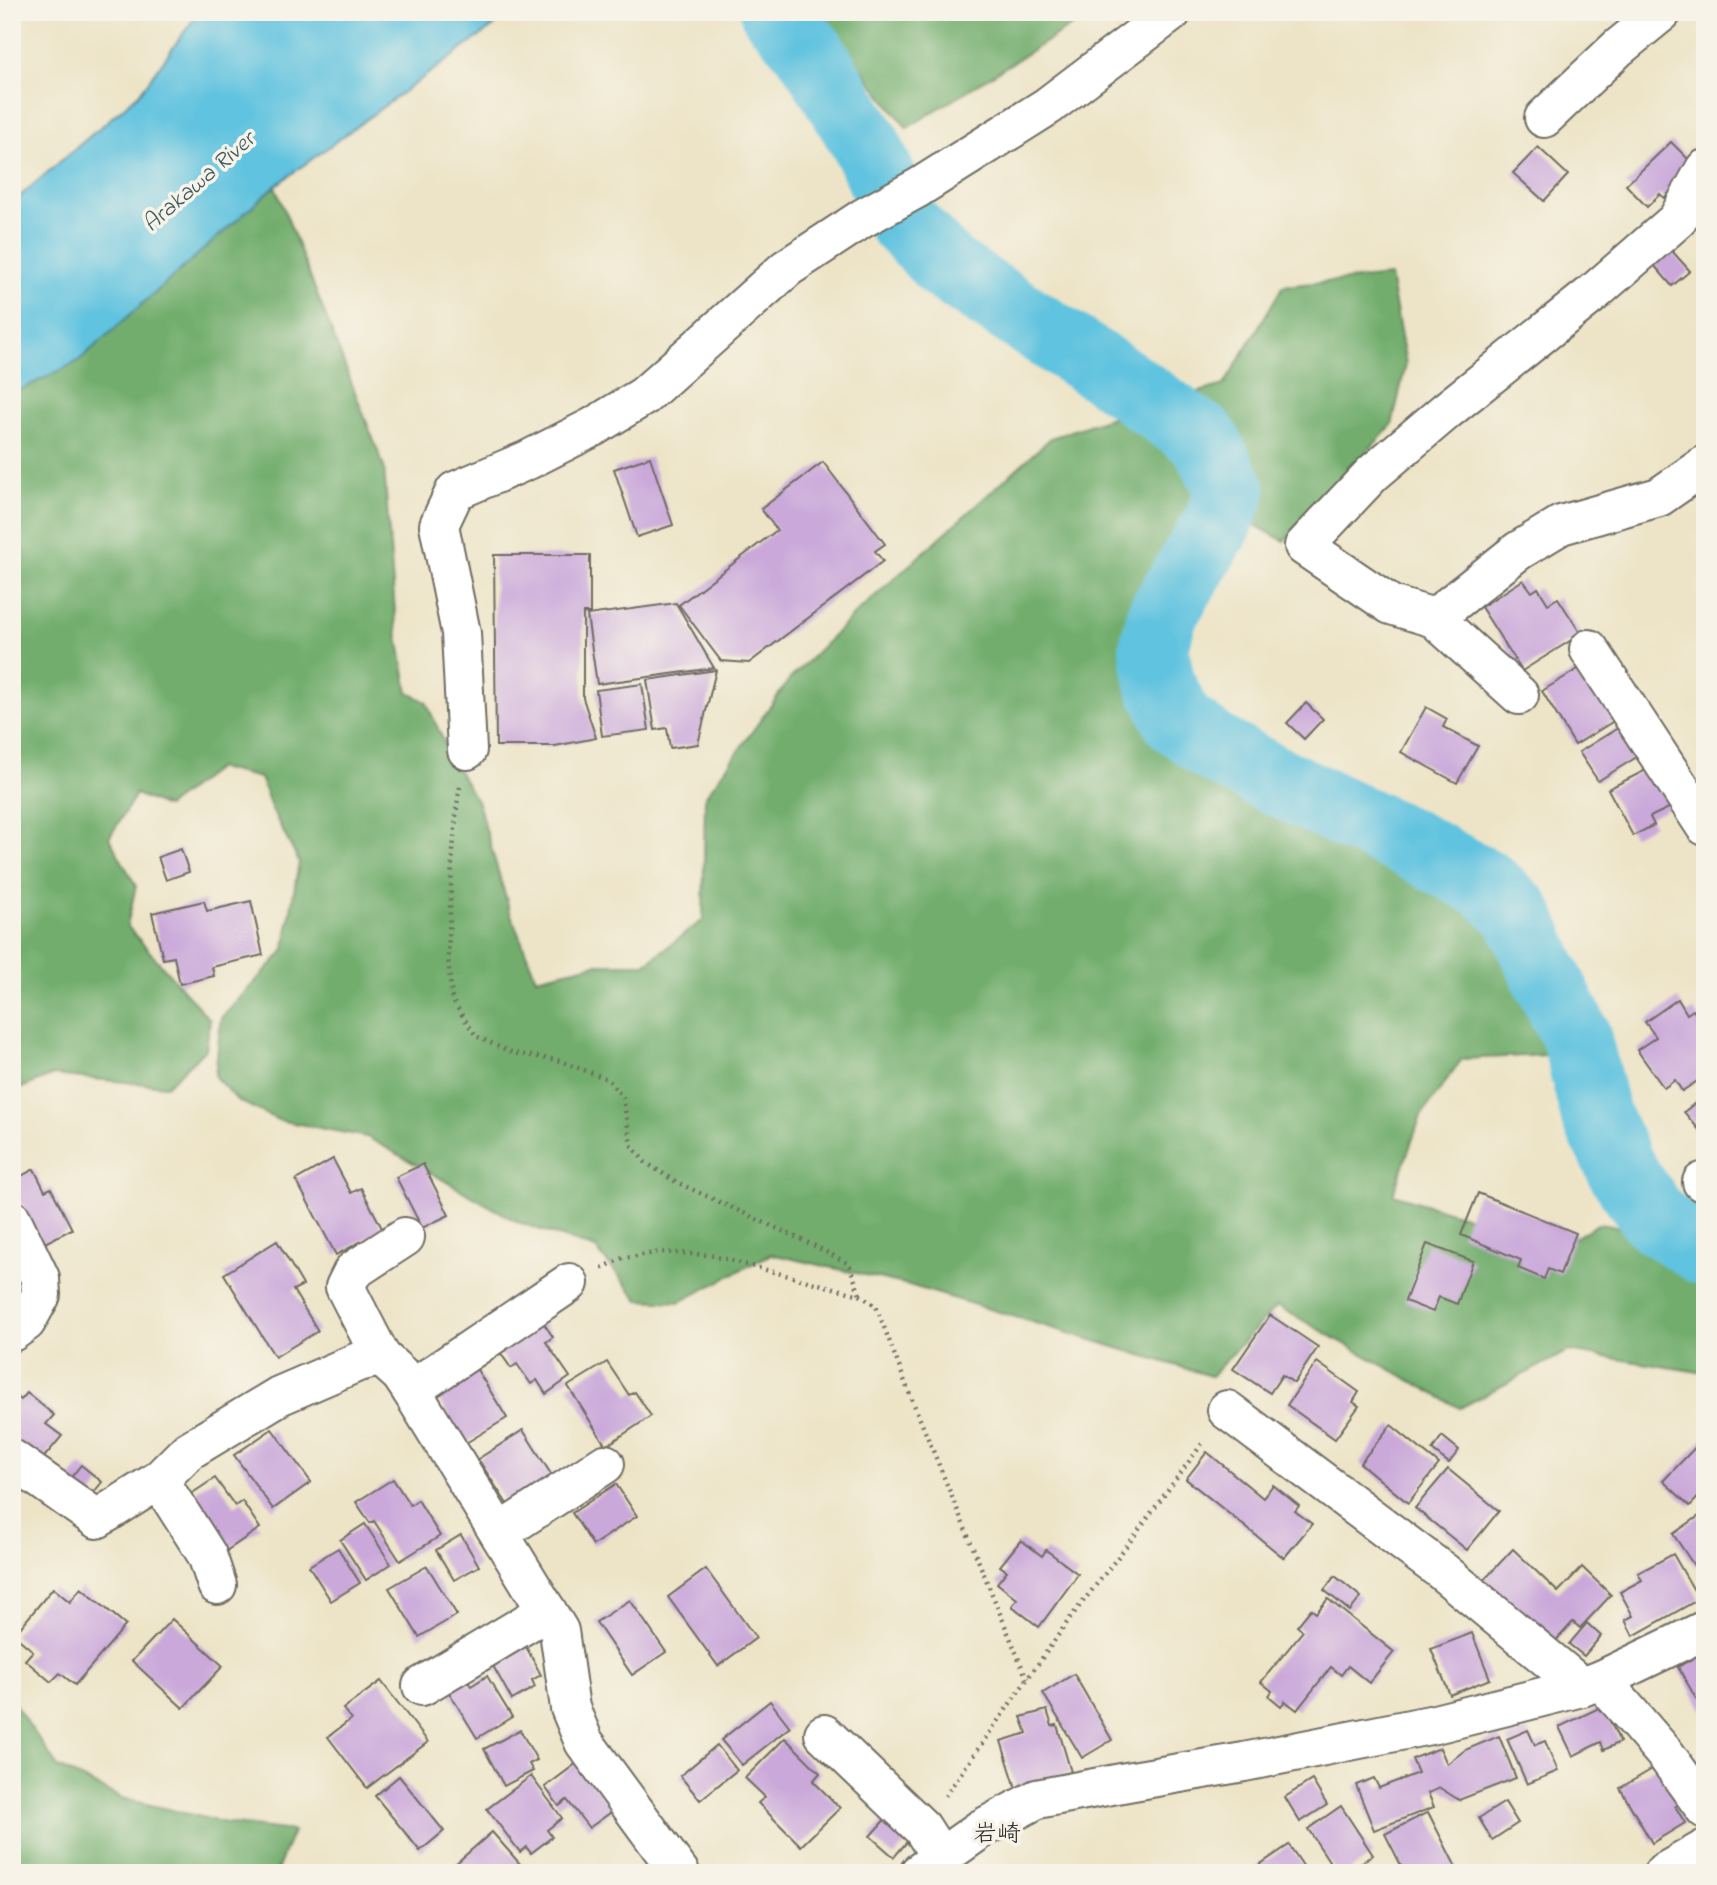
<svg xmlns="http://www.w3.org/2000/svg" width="1717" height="1885" font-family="'Indie Flower','Klee One',sans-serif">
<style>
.forest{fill:#72ad6d;stroke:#4e6c4c;stroke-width:2}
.water{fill:#61c3df;stroke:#467785;stroke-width:2}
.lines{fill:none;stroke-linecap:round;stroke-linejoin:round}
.river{stroke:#61c3df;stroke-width:70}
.building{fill:#caa9da}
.minor-casing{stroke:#6f6c62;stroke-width:42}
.major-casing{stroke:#6f6c62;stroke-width:42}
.path{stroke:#6f6c62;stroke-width:4.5;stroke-dasharray:2 5;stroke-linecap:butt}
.minor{stroke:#fff;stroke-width:38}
.major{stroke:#fff;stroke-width:38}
.labels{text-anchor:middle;stroke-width:7;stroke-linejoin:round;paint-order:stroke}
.water-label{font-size:24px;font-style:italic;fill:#3b5961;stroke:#f7f3e8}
.neighbourhood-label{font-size:24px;fill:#2b2b2b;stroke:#f7f3e8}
</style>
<rect width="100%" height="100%" fill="#f7f3e8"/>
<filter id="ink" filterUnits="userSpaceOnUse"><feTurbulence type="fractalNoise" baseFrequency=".0143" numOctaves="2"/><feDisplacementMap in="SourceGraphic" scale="14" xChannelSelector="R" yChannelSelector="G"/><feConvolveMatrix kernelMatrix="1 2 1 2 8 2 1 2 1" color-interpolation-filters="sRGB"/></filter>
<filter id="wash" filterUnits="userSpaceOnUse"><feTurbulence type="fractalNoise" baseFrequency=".00686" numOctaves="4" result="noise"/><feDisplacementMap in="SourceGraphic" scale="28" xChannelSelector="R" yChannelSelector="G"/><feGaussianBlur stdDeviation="1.57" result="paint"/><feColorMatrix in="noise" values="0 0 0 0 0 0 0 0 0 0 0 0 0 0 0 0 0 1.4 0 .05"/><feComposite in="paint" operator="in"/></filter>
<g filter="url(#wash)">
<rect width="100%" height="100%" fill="#ede4c7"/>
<g class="forest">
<polygon points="817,12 1094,12 907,128"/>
<polygon points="275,186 384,467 396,626 408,692 426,702 453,762 478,803 510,912 536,978 597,964 645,964 703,920 705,797 790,679 855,614 1051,438 1118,415 1224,385 1283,286 1390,276 1406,364 1392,425 1284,541 1235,514 1173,566 1143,630 1138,666 1156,709 1196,746 1209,775 1316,823 1422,865 1478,891 1512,926 1535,965 1567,1054 1462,1059 1421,1116 1393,1194 1477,1220 1543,1258 1597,1224 1620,1227 1705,1281 1705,1373 1568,1351 1460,1408 1277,1306 1211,1376 909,1285 771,1254 680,1302 639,1300 596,1249 518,1222 367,1137 278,1120 237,1100 215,1077 221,1018 284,951 299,862 272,810 260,778 218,768 166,807 136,794 109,838 136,886 127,926 210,1020 206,1049 166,1086 53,1075 12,1092 12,394 77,362"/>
<polygon points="12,1700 58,1767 121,1798 226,1823 293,1831 276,1873 12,1873"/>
</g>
<polygon class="water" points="199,12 513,12 275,186 77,362 12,394 12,203 139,94"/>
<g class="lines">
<polyline class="river" points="775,12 812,54 865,142 901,220 947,268 1129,386 1204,439 1231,491 1218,523 1162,615 1154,649 1160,683 1178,721 1213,747 1268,777 1411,844 1486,884 1518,913 1544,971 1576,1036 1596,1117 1624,1174 1656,1220 1705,1251"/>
</g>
<g id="blocks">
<g class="building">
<polygon points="1671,142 1694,165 1680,182 1664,198 1660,194 1647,207 1626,185"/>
<polygon points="1538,147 1568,175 1544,201 1513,173"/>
<polygon points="1705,205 1705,232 1692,225"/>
<polygon points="1664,242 1690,271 1672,286 1647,257"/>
<polygon points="650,457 673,525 637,537 614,469"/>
<polygon points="823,462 885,544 875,551 883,561 749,663 721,661 679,605 777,530 761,509"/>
<polygon points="494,555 590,555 590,613 583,613 583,698 596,738 555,746 496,746"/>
<polygon points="1523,580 1532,592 1538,588 1548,604 1558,598 1581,634 1522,671 1481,607"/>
<polygon points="676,603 714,668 597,684 587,615"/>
<polygon points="1583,666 1617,719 1575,745 1542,691"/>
<polygon points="716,670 698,744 670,748 667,728 655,730 647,680"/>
<polygon points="642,684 649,730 602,736 596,690"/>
<polygon points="1306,703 1323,719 1304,739 1287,723"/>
<polygon points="1426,707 1447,719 1443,727 1478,746 1457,783 1401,752"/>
<polygon points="1621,726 1640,755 1598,781 1579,752"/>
<polygon points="1654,766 1675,805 1650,817 1654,825 1633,836 1608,789"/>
<polygon points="181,849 189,872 166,880 158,857"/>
<polygon points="204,901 207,911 251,901 263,955 212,967 214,976 180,984 174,957 163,959 152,913"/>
<polygon points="1678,999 1687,1014 1693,1010 1705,1027 1705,1076 1682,1091 1675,1080 1664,1088 1637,1050 1656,1037 1645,1022"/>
<polygon points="1705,1095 1705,1137 1684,1112"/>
<polygon points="333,1159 351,1193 361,1188 383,1230 336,1255 296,1180"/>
<polygon points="423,1164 449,1215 422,1228 396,1177"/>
<polygon points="34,1169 45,1191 51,1188 72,1229 43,1244 12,1187 12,1181"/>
<polygon points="1478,1193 1576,1233 1560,1274 1548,1269 1544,1279 1518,1268 1521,1260 1461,1235"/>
<polygon points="277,1241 303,1285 293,1290 318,1331 275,1357 224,1274"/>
<polygon points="1427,1244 1473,1261 1457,1304 1439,1297 1433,1312 1405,1301"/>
<polygon points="538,1315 553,1337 546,1342 570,1377 546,1394 537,1380 531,1384 517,1364 511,1368 495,1345"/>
<polygon points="1270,1315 1318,1347 1294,1383 1282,1375 1270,1393 1233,1369"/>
<polygon points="607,1362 629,1395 635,1392 651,1416 606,1446 568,1386"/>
<polygon points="1317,1362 1359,1392 1353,1402 1359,1406 1335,1439 1287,1405"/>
<polygon points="474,1365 507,1418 466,1443 433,1390"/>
<polygon points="12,1393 21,1400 27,1393 54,1415 46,1424 62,1436 40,1462 12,1439"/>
<polygon points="1391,1425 1439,1464 1408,1503 1360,1463"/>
<polygon points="272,1429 311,1482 273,1509 234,1455"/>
<polygon points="523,1430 556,1482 511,1510 478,1459"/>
<polygon points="1442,1436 1459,1450 1449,1463 1432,1450"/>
<polygon points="1705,1437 1705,1490 1690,1506 1663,1481"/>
<polygon points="1207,1452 1263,1498 1273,1485 1299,1506 1295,1511 1312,1524 1284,1558 1186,1479"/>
<polygon points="81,1465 102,1482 90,1497 69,1480"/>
<polygon points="1448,1469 1499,1511 1467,1550 1415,1508"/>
<polygon points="215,1478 235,1506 242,1501 260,1528 223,1553 185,1498"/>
<polygon points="393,1479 410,1505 418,1500 440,1536 400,1561 374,1521 370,1523 356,1502"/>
<polygon points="616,1484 637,1516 593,1545 572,1513"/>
<polygon points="1705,1512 1705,1561 1695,1567 1673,1534"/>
<polygon points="365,1524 391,1564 366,1580 340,1540"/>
<polygon points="461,1535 479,1566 454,1580 436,1550"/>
<polygon points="1021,1540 1042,1556 1046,1550 1078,1574 1039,1627 1012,1606 1017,1599 997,1583 1007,1571 1000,1566"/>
<polygon points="338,1548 360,1583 331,1601 309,1566"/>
<polygon points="1513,1549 1558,1592 1582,1567 1611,1595 1580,1628 1573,1622 1551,1646 1483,1581"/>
<polygon points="1673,1554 1699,1599 1633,1636 1625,1620 1633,1616 1620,1592 1642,1580 1638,1573"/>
<polygon points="427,1566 457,1615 419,1637 389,1588"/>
<polygon points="706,1569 756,1638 718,1666 668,1597"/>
<polygon points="1335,1576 1361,1597 1350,1611 1324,1590"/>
<polygon points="53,1588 70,1602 81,1588 126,1625 75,1685 60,1673 51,1682 25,1660 33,1651 14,1635"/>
<polygon points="1328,1599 1394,1652 1369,1683 1348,1666 1341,1675 1331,1667 1297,1710 1285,1701 1281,1706 1269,1696 1272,1691 1261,1682 1303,1631 1297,1626 1311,1609 1316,1613"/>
<polygon points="630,1600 666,1652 632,1675 596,1622"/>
<polygon points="172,1619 223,1666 183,1708 132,1661"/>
<polygon points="1587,1623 1601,1636 1584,1656 1569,1644"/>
<polygon points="1472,1633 1490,1679 1450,1695 1431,1649"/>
<polygon points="522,1639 541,1675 532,1680 535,1687 512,1700 488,1657"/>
<polygon points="1705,1651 1705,1714 1678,1667"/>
<polygon points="1074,1674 1112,1740 1082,1758 1043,1693"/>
<polygon points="487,1676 512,1717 477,1738 447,1689 465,1678 471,1686"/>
<polygon points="381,1681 428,1742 367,1788 328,1737 351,1719 343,1709"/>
<polygon points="770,1701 790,1727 742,1765 721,1740"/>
<polygon points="1603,1706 1620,1742 1604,1750 1601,1742 1573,1756 1559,1727"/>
<polygon points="1047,1710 1052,1726 1057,1725 1071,1772 1016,1788 1001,1741 1027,1733 1021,1717"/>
<polygon points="520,1730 537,1760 529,1764 533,1771 504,1786 484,1749"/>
<polygon points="1528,1730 1535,1745 1545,1741 1558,1771 1527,1784 1507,1739"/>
<polygon points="1499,1736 1516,1778 1459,1800 1440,1788 1428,1793 1434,1807 1374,1830 1356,1785 1374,1778 1379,1788 1418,1773 1412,1759 1440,1748 1447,1764 1465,1750"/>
<polygon points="785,1738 820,1773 813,1781 840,1808 801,1846 758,1803 765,1797 745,1778"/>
<polygon points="717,1745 737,1770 700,1800 680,1776"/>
<polygon points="577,1763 614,1810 589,1828 567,1800 559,1806 545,1787"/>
<polygon points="1659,1765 1681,1802 1675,1806 1685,1823 1652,1843 1620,1788"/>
<polygon points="399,1776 444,1831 420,1851 375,1796"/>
<polygon points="531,1776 562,1818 547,1830 552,1837 531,1853 526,1847 520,1852 487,1809"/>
<polygon points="1312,1780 1327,1805 1300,1822 1285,1797"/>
<polygon points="1505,1802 1518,1823 1492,1840 1479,1818"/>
<polygon points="1341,1806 1373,1855 1345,1873 1337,1873 1308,1829"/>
<polygon points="1428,1812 1459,1873 1405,1873 1385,1834"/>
<polygon points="889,1815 912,1836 894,1857 870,1836"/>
<polygon points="492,1832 528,1873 445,1873"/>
<polygon points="1289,1845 1308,1873 1247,1873"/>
</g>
</g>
</g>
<g filter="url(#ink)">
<use href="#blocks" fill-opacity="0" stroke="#6f6c62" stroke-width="2"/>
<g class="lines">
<defs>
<g id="minor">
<polyline points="1544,118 1618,48 1662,12"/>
<polyline points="1434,618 1518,551 1561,525 1659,497 1705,465"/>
<polyline points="1589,649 1705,826"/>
<polyline points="1519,695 1434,618 1391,605 1304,546 1372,474 1446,411 1591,295 1677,220 1705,169"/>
<polyline points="467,750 461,633 439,525 455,491 528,460 593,427 644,396 787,268 863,218 918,188 1048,106 1172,12"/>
<polyline points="1702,1182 1705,1183"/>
<polyline points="12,1220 40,1278 41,1295 26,1322 12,1332"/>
<polyline points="381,1357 345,1287 353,1271 405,1237"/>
<polyline points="411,1390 569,1283"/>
<polyline points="1227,1410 1442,1571 1582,1687"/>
<polyline points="12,1459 97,1519 159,1480 188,1451 279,1396 358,1362 381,1357 401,1375 411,1390 559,1631 570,1708 584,1742 680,1873"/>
<polyline points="159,1480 207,1555 217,1585"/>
<polyline points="499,1533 605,1464"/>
<polyline points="1601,1680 1666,1755 1705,1809"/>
<polyline points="422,1686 547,1611"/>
<polyline points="824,1734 922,1828 940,1856"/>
<polyline points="919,1873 981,1829 1037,1799 1127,1782 1244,1762 1435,1724 1582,1687 1601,1680 1705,1630"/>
</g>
<polyline id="major" points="1663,1873 1705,1849"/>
</defs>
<use href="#minor" class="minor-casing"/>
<use href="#major" class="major-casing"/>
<g class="path">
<polyline points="460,787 457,804 452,863 448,958 452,1000 476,1036 512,1053 557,1060 608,1079 623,1098 631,1145 645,1162 676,1182 813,1245 849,1264 860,1295"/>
<polyline points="602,1268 623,1258 661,1252 710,1255 860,1295 876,1306 908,1390 1027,1679"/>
<polyline points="945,1796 1071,1617 1132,1539 1204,1441"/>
</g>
<use href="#minor" class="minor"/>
<use href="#major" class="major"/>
</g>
</g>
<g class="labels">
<g class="water-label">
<text transform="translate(198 181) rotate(-41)" y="8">Arakawa River</text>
</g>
<g class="neighbourhood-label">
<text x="997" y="1841">岩崎</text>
</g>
</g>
<rect width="1717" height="1885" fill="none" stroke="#f7f3e8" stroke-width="42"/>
</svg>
